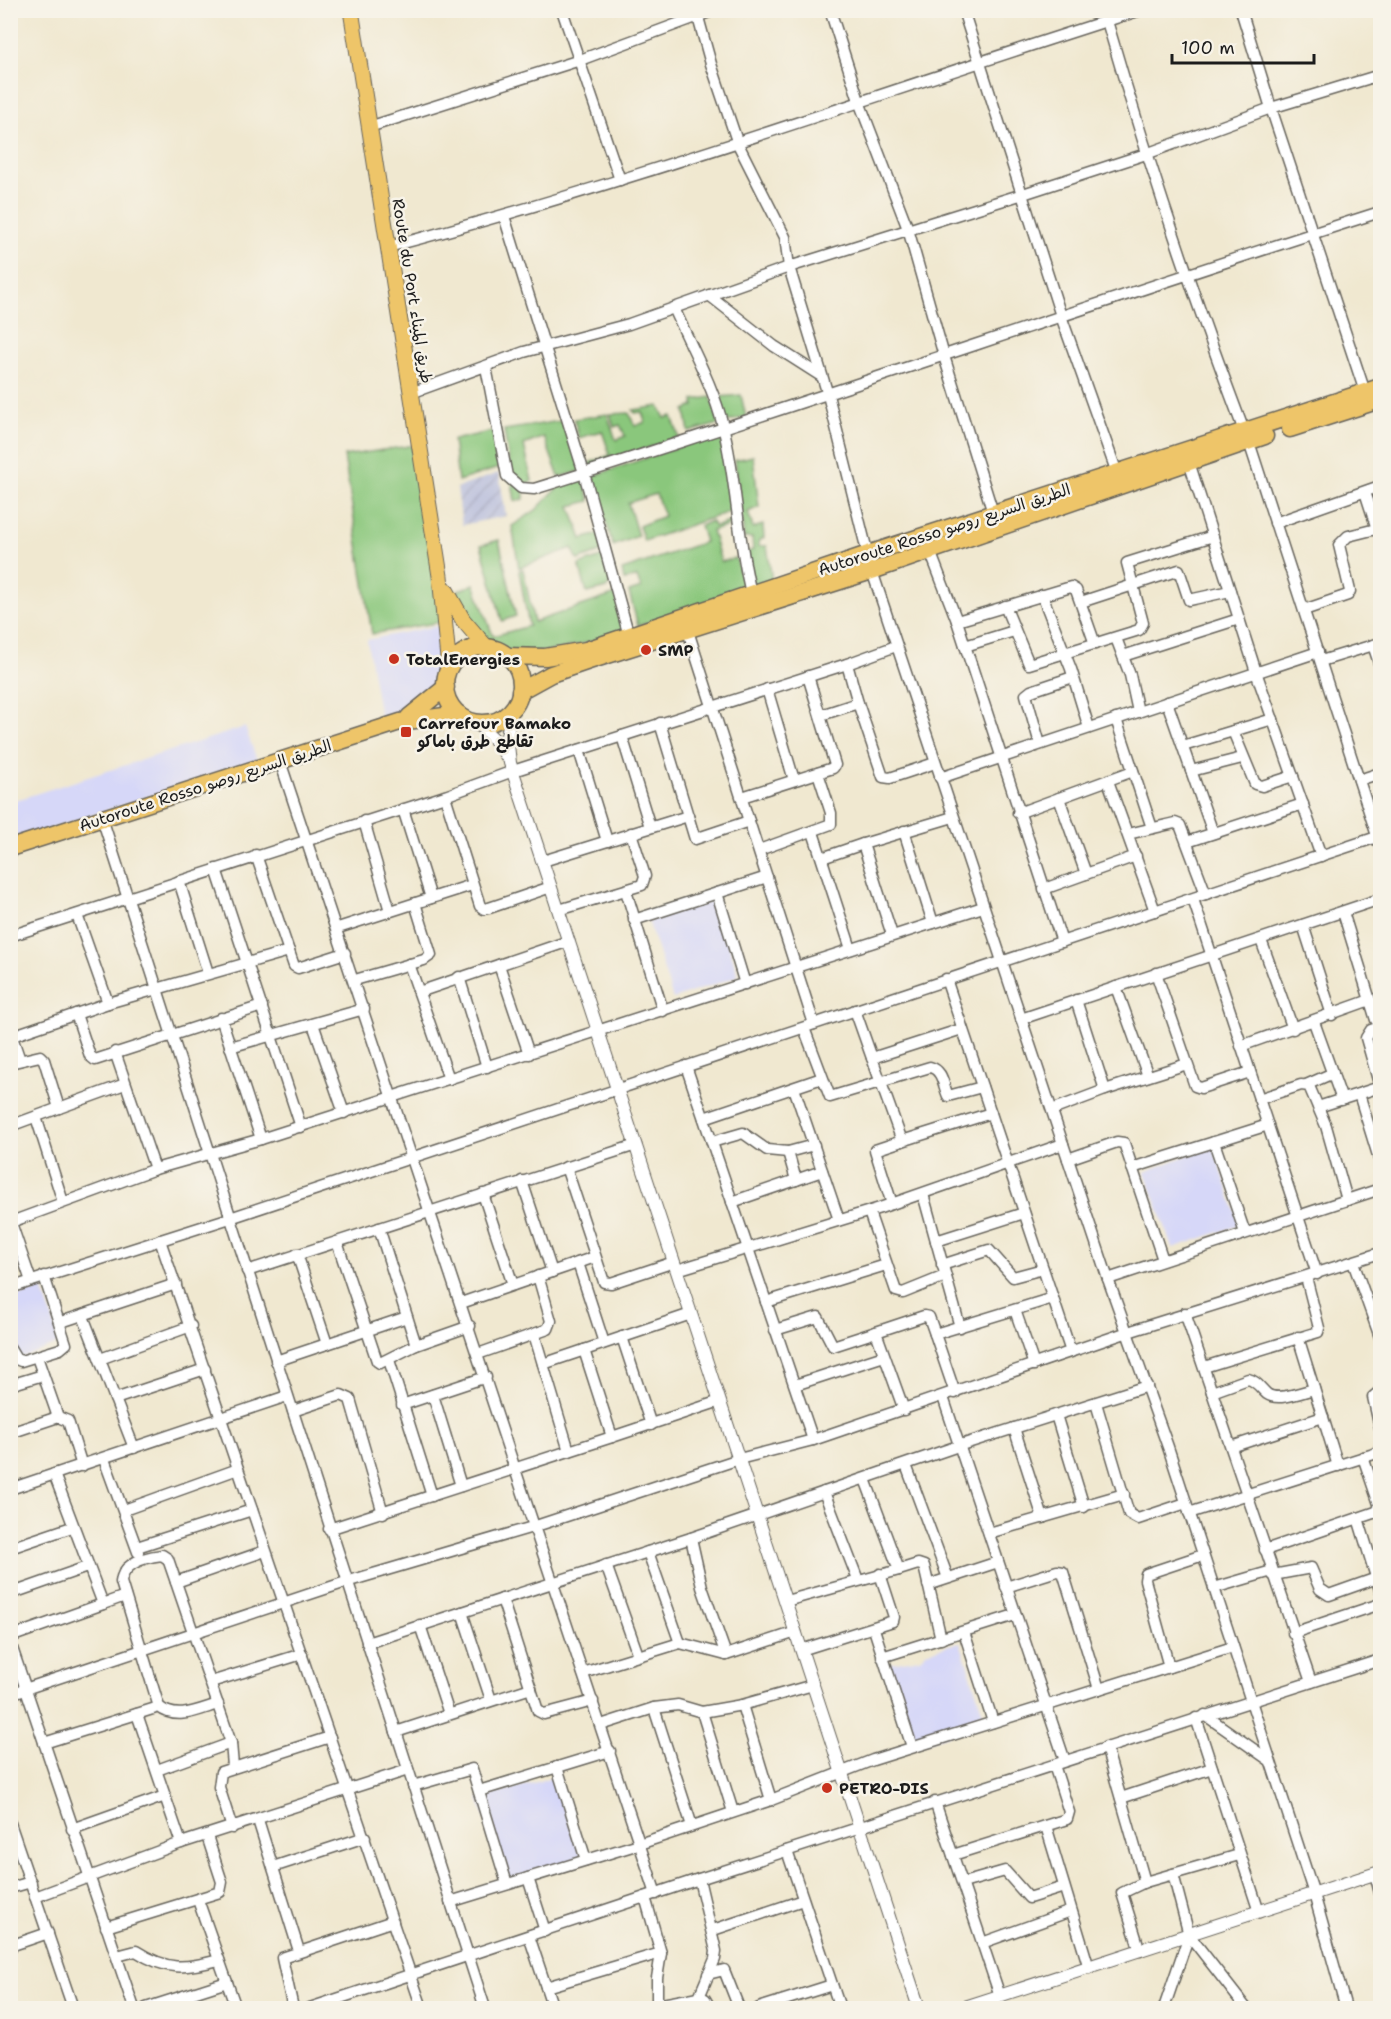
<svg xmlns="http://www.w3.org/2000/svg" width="1391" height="2019" font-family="'Shantell Sans','Playpen Sans Arabic',sans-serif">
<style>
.built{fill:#d6d7f8}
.industrial{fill:url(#industrial-furrows)}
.green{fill:#8ac77c;stroke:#53724c;stroke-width:1.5}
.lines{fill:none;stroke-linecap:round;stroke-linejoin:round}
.minor-casing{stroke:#66635b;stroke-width:13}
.tertiary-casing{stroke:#66635b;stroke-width:14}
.primary-casing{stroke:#66635b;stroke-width:17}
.trunk-casing{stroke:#66635b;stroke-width:19}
.minor{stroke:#fff;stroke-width:10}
.tertiary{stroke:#fff;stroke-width:12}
.primary{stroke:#eec569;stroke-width:15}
.trunk{stroke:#eec569;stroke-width:16}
.poi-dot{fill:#c8321e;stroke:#f7f3e8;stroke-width:2}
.labels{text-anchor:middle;stroke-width:5;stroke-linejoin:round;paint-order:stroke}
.street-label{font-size:16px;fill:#1c1c1c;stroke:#f7f3e8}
.poi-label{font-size:16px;font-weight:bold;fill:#1c1c1c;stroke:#f7f3e8;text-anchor:start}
</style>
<defs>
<pattern id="industrial-furrows" width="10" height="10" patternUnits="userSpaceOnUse" patternTransform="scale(1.5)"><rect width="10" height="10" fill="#bec2dd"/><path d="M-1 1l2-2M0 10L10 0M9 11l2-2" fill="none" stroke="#a3a6bd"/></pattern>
</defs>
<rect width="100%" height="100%" fill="#f7f3e8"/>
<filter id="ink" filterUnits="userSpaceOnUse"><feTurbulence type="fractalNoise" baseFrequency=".0167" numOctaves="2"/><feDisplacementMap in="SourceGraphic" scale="12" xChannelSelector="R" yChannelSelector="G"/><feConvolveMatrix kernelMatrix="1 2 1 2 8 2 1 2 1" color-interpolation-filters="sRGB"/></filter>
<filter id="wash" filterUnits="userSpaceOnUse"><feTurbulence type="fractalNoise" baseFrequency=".008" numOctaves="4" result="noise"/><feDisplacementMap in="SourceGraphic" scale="24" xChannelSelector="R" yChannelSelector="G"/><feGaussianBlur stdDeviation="1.35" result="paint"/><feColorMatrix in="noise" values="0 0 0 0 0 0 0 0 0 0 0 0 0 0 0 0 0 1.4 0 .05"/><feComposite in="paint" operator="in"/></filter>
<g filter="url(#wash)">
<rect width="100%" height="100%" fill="#f0e8d0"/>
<g class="built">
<polygon points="442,625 444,667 441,681 420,703 381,723 367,640"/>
<polygon points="245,727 257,760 11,842 10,802"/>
<polygon points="716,900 738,976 673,999 648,920"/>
<polygon points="1213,1145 1240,1225 1173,1248 1145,1172"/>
<polygon points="42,1288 61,1343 20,1358 11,1333 10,1299"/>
<polygon points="960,1642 986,1722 914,1746 887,1664 920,1658 926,1652"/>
<polygon points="555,1777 583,1859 509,1884 478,1798"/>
</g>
<polygon class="industrial" points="499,473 506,516 462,525 457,488"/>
<g class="green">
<polygon points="741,395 746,417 725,422 719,397"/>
<polygon points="711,397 719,424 689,432 685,410 694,406 694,400"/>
<polygon points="659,406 665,418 672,416 679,437 591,468 589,463 610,455 602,431 579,438 574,419 607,414 616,440 625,436 620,425 614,427 610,414 629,413 635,426 645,422 642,412 635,413 633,410"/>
<polygon points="566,420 582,471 559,477 544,437 524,445 532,481 524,485 524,499 515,501 504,430"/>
<polygon points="498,430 502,467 458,481 453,440"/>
<polygon points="720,433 732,511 644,541 639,526 664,516 656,494 628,503 638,536 613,546 593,476"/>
<polygon points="415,445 441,622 372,634 344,456"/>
<polygon points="753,456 759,507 748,512 753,528 763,525 764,538 759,540 759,546 767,546 772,581 753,584 746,552 753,550 752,538 744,538 735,460"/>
<polygon points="583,477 590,501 570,506 582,539 599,534 605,550 578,560 572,548 519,568 512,526 536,510 558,487"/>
<polygon points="711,521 715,527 732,521 734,524 712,531 721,562 736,558 745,590 638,626 629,592 641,588 637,577 624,580 622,570 705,542 700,526"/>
<polygon points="499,540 516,616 502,621 481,545"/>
<polygon points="606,555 614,579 606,588 587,593 579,565"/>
<path d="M523,569L534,622L619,593L629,631C593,640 520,668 489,642C475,630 464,608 453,593L474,584L493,636L529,626L519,571Z"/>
</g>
</g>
<g filter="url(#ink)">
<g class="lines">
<defs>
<g id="minor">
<polyline points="562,10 620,180"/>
<polyline points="696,10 711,64 738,144 785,237 789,267 828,395 872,571 1108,1279 1168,1447 1314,1894 1346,2008"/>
<polyline points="830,10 860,104 908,229 944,356 993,513"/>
<polyline points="963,10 1061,316 1117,473"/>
<path d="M1106,10L1107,21C1147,160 1193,296 1244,431"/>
<polyline points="1241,10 1271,108 1365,392"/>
<polyline points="369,127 580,60 715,10"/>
<polyline points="504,216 584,473 629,636"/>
<path d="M388,247C643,180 890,89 1141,10"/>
<polyline points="709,295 774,346 821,376"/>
<path d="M674,308C691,347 713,385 723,426C737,481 737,538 751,593"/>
<path d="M486,367L507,476L521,488L534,489C817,400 1097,302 1380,212"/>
<polyline points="411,393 524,352 629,324 789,267 1023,194 1146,154 1271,108 1380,75"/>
<polyline points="1249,442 1380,845"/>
<polyline points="1189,462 1256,672 1321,856"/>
<polyline points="1365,492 1377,529"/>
<polyline points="1275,523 1380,486"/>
<polyline points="930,551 957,621"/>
<polyline points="1042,595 1071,669 1089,728"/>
<polyline points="1081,602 1179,570 1189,600 1230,591"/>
<polyline points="1005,606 1029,664 1139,630 1143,623 1127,563 1213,536"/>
<polyline points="1304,610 1348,595 1350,591 1339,545 1348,536 1380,528"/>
<polyline points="688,631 814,1024"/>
<polyline points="1116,638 1130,675 1138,712"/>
<polyline points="1373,645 1380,666"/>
<polyline points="965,646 1014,631"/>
<polyline points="1123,656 1239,619"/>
<polyline points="1321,661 1380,643"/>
<polyline points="847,664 858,703"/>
<polyline points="767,689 794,780"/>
<polyline points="1167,702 1213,833"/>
<polyline points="821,715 858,703 883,777 890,778 935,763"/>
<polyline points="1116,719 1152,828"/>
<polyline points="660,723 688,816"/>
<polyline points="1233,731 1255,784 1262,786 1293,776"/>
<polyline points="622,736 650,827"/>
<polyline points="1040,744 1026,695 1031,691 1073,677"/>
<polyline points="1183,746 1273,719"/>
<polyline points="579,750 607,841"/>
<polyline points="280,761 656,1894"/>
<polyline points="1191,771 1242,758"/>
<polyline points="940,778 1318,652"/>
<polyline points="1359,780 1380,773"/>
<polyline points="1108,781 1155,911"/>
<polyline points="445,796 480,906 484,909 489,908 551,887"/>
<polyline points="742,797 833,768 835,765 808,676"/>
<polyline points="1059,798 1086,874"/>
<polyline points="403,809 431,898"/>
<polyline points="1018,813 1133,771"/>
<polyline points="102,818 485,2008"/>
<polyline points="364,821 390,911"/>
<polyline points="904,831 933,923"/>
<polyline points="813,832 851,949"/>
<polyline points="1128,834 1175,823 1180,825 1206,894"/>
<polyline points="1187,842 1303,804"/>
<polyline points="759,850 831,824 831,813 818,773"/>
<polyline points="256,855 294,966 298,968 345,953"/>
<polyline points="822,858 863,844"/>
<polyline points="543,861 688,816 695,839 749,821"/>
<polyline points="216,869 301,1127"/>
<polyline points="179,881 208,973"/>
<polyline points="1044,889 1136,856"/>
<polyline points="626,891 663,1011"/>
<polyline points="717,893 745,984"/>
<polyline points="1193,899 1317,1274"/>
<polyline points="559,910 642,885 645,876 631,833"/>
<polyline points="1343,912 1376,1020 1380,1024"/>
<polyline points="77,915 108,1003"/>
<polyline points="634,920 767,877"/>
<polyline points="1303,925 1332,1015"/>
<polyline points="338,928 472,885"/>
<polyline points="892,935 863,844 953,817"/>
<polyline points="10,936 445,796 513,771 847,664 896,646"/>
<polyline points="1261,940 1293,1029"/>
<polyline points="1062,942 957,621 1071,587 1076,590 1095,644"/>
<polyline points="409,964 449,1079"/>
<polyline points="499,965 529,1054"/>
<polyline points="1156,973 1195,1086 1201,1088 1250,1072"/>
<polyline points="459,977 487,1067"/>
<polyline points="946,979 1071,1352"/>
<polyline points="355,980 424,960 431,955 415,903"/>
<polyline points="1116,987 1148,1076"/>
<polyline points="419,992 569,941"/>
<polyline points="1076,1000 1105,1090"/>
<polyline points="855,1010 872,1058 962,1029"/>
<polyline points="76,1014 90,1056 95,1060 262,1006"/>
<polyline points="221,1018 261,1139"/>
<polyline points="1021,1019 1380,899"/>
<polyline points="1314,1022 1342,1100"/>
<polyline points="313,1024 344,1113"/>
<polyline points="1380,1027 1371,1030 1366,1038 1380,1087"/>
<path d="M804,1028L830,1097L930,1067C943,1070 943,1085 948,1096L982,1087"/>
<polyline points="10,1031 20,1060"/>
<polyline points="12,1036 108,1003 289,951"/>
<polyline points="1241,1046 1370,1000"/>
<polyline points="230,1047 364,1009"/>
<polyline points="115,1052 155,1169"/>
<polyline points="872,1058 902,1141 991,1113"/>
<polyline points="10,1063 40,1056 44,1060 59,1108 10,1126"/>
<polyline points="686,1066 813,1440"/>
<polyline points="1306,1085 1333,1073"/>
<polyline points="794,1088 839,1220"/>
<polyline points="1359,1094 1380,1162"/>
<polyline points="1259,1099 1301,1085 1309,1086 1326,1126 1347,1200"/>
<polyline points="1318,1107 1380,1087"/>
<polyline points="59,1108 125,1084"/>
<polyline points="1052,1110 1105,1090 1187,1064"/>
<polyline points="36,1117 63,1202"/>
<polyline points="704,1118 822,1078"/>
<polyline points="712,1142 743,1133 767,1150 788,1152"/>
<polyline points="1214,1142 1245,1233"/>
<polyline points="1068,1159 1117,1142 1124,1143 1163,1260"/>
<polyline points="566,1167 604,1282 611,1283 674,1262"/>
<polyline points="1132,1168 1268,1125"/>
<polyline points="796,1180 788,1152 814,1145"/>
<polyline points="522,1181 552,1272"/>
<polyline points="483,1194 513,1285"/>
<polyline points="923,1194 960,1327"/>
<polyline points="732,1202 822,1171"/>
<polyline points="892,1204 875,1150 902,1141"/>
<polyline points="869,1212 896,1291 903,1293 945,1276"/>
<polyline points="10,1220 31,1281"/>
<polyline points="11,1222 155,1169 261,1139 983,907"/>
<polyline points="379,1228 416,1345"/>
<polyline points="160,1240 422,2008"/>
<polyline points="936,1241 1024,1213"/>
<polyline points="337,1242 377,1361 380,1363 416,1345 470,1326"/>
<polyline points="297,1254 327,1344"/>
<polyline points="1353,1262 1380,1337"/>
<polyline points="578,1263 604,1343"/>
<polyline points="942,1265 989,1250 1013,1277 1043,1269"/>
<polyline points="677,1270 880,1208 1063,1144"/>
<polyline points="247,1271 636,1145"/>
<polyline points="1108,1279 1380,1189"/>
<polyline points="10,1288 230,1218 1380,836"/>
<polyline points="766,1302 886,1265"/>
<polyline points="461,1303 595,1257"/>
<polyline points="1015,1310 1034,1365"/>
<polyline points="1185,1313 1311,1682"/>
<polyline points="83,1316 134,1448"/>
<polyline points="61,1322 176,1284"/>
<polyline points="775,1330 818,1317 833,1346 876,1332"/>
<polyline points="534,1334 569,1451"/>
<polyline points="622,1337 651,1425"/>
<polyline points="1298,1337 1338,1466"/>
<polyline points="10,1349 16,1359 21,1361 60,1349 66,1344 44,1276"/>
<polyline points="584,1350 612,1437 720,1401"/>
<polyline points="478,1354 548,1329 551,1321 538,1276"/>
<polyline points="37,1357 58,1417"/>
<polyline points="100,1359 191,1326"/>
<polyline points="389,1360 432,1496"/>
<polyline points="276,1361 407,1317"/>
<polyline points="543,1364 691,1314"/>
<polyline points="1204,1367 1318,1332 1319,1328 1306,1277"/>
<polyline points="10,1385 43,1375"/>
<polyline points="795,1385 884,1356"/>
<polyline points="1380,1391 1373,1397 1380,1428"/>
<path d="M1212,1392L1248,1379C1257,1381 1260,1388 1267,1394C1278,1402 1302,1392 1314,1389"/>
<polyline points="955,1393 935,1334 1053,1298"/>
<polyline points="433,1395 461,1486"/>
<polyline points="943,1397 1065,1761"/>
<polyline points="115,1399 205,1369"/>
<polyline points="1096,1403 1129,1514 1138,1519 1186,1503"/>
<polyline points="402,1405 486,1377"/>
<polyline points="904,1410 876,1332 924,1316 929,1317 935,1334"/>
<polyline points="293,1411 341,1395 350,1399 383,1513"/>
<polyline points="1056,1415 1084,1507"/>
<polyline points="1014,1428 1043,1518"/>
<polyline points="10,1433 58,1417 68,1421 82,1466"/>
<polyline points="1231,1447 1323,1417"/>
<polyline points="1363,1457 1380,1507"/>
<polyline points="104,1459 138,1552"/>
<polyline points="906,1465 948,1578"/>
<polyline points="865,1479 899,1570 918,1564 924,1566 941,1639"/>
<polyline points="10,1489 287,1396"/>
<polyline points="824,1492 858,1580"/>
<polyline points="124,1510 238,1469"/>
<polyline points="1189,1513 1380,1452"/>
<polyline points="1358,1518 1380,1590"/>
<polyline points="329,1529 612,1437"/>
<polyline points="989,1533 1124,1494"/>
<polyline points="691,1538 702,1587 726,1655"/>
<polyline points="137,1547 252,1510"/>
<polyline points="10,1548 72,1527"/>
<polyline points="1265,1550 1376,1512 1380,1507"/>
<polyline points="648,1552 680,1643"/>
<polyline points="606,1565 638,1655"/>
<polyline points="1273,1575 1311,1568 1320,1589 1329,1595 1377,1578"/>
<polyline points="176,1582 265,1551"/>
<polyline points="928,1585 998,1562"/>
<polyline points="1006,1587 1057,1571 1063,1572 1099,1689"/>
<polyline points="1214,1588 1272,1571"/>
<polyline points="10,1594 87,1567"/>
<polyline points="502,1599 538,1711 544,1714 593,1701"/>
<polyline points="786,1601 899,1570"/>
<polyline points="103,1604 125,1596"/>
<polyline points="462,1612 491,1700"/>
<polyline points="420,1625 449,1714"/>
<polyline points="874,1629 912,1747"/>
<polyline points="964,1632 993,1722"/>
<polyline points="1293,1633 1380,1604"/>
<polyline points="10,1637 103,1604 54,1474"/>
<polyline points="10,1642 134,2008"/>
<polyline points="367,1643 691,1538 961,1445 1147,1386"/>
<polyline points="801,1650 893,1621 894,1617 880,1574"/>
<polyline points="882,1657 1015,1615"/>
<polyline points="1169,1667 1145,1580 1146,1574 1203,1555"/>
<polyline points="583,1673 680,1643 726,1655 796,1632"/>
<polyline points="211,1682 302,1654"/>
<polyline points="10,1694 346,1582 536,1526 739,1459 813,1440 1128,1332 1380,1253"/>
<path d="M159,1707C177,1721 198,1710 218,1704"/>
<polyline points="654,1708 692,1826"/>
<polyline points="702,1712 733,1812"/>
<polyline points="137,1714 181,1843"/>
<polyline points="1205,1715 1269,1760"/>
<polyline points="1196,1718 1259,1912"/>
<polyline points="601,1725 654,1708 678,1705 702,1712 742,1705"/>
<polyline points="396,1732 531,1688"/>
<path d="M44,1743L159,1707L121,1582C123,1563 145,1557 162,1555L168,1559L231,1743L233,1766"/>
<polyline points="1106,1747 1145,1882 1122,1893 1140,1951"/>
<polyline points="557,1767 586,1860"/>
<polyline points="157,1770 231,1743"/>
<polyline points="413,1786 472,1769 507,1884"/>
<polyline points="479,1791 610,1751"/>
<polyline points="1121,1798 1212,1768"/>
<polyline points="771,1800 742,1705 813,1685"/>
<polyline points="935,1802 1000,1996"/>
<polyline points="258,1820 299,1951"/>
<polyline points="10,1823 73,2008"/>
<polyline points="1046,1826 1089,1968"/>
<polyline points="232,1828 219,1787 221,1772 330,1737"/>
<polyline points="72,1829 165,1796"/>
<polyline points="787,1851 840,2008"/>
<polyline points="953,1855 1067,1819 1069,1812 1054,1765"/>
<polyline points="273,1867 365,1837"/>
<polyline points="1173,1874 1189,1935 1246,2008"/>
<polyline points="1375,1874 1380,1893"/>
<polyline points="528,1878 545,1931"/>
<polyline points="1145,1882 1239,1855"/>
<polyline points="963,1883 1005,1871 1029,1898 1064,1887"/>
<polyline points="10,1888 31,1882"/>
<polyline points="35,1897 181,1843 408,1770"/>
<polyline points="645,1897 661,1953 657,1978 657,2008"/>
<polyline points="198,1900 236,2008"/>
<polyline points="450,1902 639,1844 771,1800 873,1760 1233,1647"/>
<polyline points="106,1927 220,1892 222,1882 207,1836"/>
<polyline points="713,1930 803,1900"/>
<polyline points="529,1936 553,2008"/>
<polyline points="982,1943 1071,1911"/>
<polyline points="10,1946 48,1933"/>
<path d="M117,1956L136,1951C167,1971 184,1969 219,1960"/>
<polyline points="708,1974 724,1970 739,2008"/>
<polyline points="546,1987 661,1953"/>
<polyline points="699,1997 715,1959 716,1951 699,1879"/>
<polyline points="657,2005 699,1997 705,1999 710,2008"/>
<polyline points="146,2008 227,1982"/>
<polyline points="293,2008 282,1958 393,1921"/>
<polyline points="310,2008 699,1879 1380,1660"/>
<polyline points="759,2008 832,1985"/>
<polyline points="1164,2008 1189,1935"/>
</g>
<g id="tertiary">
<polyline points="512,710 507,736 510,763 919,2008"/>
<polyline points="477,723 496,741 507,757"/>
<polyline points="962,2008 1380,1872"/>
</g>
<g id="primary">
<polyline points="351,10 440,576 449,669"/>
<polyline points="446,590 463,620 487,648"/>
</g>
<g id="trunk">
<polyline points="1290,429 1380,400"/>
<circle cx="483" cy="685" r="38"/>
<polyline points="506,656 545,657 586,650 868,554 1380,387"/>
<polyline points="520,691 551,674 589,661 872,571 1265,436"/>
<polyline points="409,717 446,687"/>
<polyline points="10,848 400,722 459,714"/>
</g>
</defs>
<use href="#minor" class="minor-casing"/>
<use href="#tertiary" class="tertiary-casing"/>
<use href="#primary" class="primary-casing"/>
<use href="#trunk" class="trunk-casing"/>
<use href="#minor" class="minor"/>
<use href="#tertiary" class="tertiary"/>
<use href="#primary" class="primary"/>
<use href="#trunk" class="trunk"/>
</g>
</g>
<g class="poi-dot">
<circle cx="646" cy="650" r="6"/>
<circle cx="394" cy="659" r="6"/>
<rect x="400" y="726" width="12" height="12" rx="3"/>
<circle cx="827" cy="1788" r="6"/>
</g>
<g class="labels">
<g class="street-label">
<text transform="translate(413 291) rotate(81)" y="6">Route du Port طريق الميناء</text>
<text transform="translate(944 529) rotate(-18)" y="6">Autoroute Rosso الطريق السريع روصو</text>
<text transform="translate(205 785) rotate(-18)" y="6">Autoroute Rosso الطريق السريع روصو</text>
</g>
<g class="poi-label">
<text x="658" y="656">SMP</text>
<text x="406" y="665">TotalEnergies</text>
<text x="418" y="729">Carrefour Bamako<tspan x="418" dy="18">تقاطع طرق باماكو</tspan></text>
<text x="839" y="1794">PETRO-DIS</text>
</g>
</g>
<rect width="1391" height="2019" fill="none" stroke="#f7f3e8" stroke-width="36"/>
<path d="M1172 54v9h142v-9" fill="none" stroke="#1c1c1c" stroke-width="3"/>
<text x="1181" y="54" font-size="18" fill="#1c1c1c" stroke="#f7f3e8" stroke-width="4.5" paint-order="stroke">100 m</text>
</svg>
